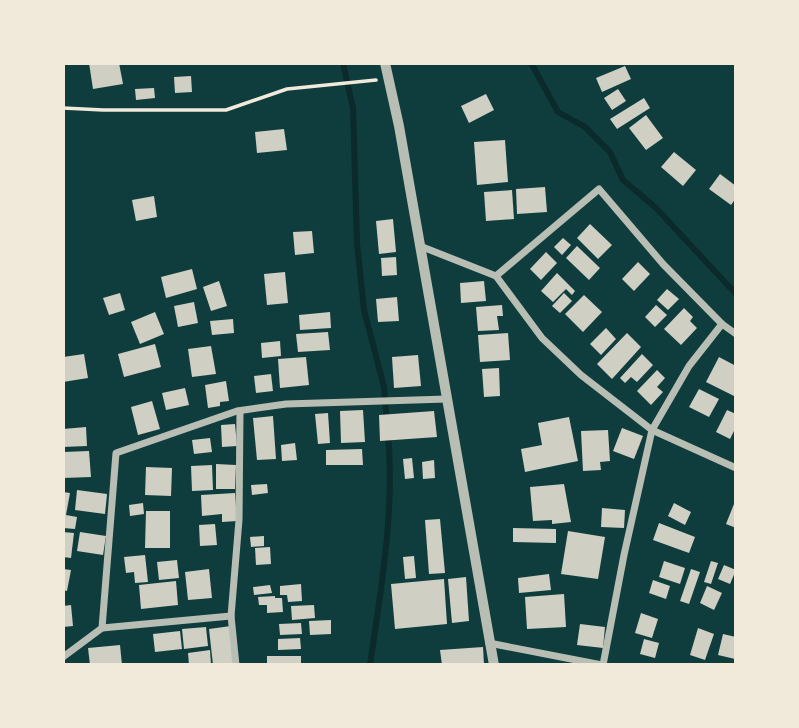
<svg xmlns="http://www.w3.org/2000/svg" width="799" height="728" font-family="'Roboto Condensed',sans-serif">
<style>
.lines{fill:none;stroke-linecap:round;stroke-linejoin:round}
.stream{stroke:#0a2a2b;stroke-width:6}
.building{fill:#cfcfc3}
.path{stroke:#f1e9da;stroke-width:3.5}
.minor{stroke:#b8beb3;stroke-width:7}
.tertiary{stroke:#b8beb3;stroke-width:10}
</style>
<rect width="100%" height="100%" fill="#0f3d3e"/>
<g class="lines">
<g class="stream">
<polyline points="343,63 353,108 357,243 364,310 384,387 387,423"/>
<polyline points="531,63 558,112 585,127 610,152 623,180 656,208 736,294"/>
<path d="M370,665C381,589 395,511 388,434"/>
</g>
</g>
<g class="building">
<polygon points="89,63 119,63 123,84 93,89"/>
<polygon points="625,66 631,79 602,92 596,78"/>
<polygon points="191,76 192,92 175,93 174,77"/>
<polygon points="154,88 155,98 136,100 135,89"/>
<polygon points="618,89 626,101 612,110 604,98"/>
<polygon points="486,94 494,110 469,123 461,106"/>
<polygon points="644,98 650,108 617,129 610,119"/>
<polygon points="646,115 663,138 646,150 629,128"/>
<polygon points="284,129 287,150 257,153 255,132"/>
<polygon points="505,140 508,182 477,185 474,142"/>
<polygon points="674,152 696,170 683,186 661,167"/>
<polygon points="720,174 736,186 736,198 731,205 709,189"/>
<polygon points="545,187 547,212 517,214 516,189"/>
<polygon points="512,190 514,219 486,221 484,192"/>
<polygon points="154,196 157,217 136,221 132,200"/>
<polygon points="393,219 396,252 379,254 376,221"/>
<polygon points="590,224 612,245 598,259 577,238"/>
<polygon points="312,231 314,253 295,255 293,232"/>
<polygon points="563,238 571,245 562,255 554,247"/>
<polygon points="577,246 600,268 589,280 566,258"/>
<polygon points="546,252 557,263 541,280 530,269"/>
<polygon points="396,257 397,275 382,276 381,258"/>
<polygon points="638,262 650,274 634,291 622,279"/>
<polygon points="192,269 197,289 166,298 161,277"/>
<polygon points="285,272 288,303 267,305 264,274"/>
<polygon points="557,273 575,291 572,295 566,289 553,302 541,291"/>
<polygon points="219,281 227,306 211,311 203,287"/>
<polygon points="484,281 486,301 461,303 460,283"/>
<polygon points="667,289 679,299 668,310 657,300"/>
<polygon points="120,293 125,310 109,315 103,298"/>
<polygon points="564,293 572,301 560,313 552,306"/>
<polygon points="584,295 602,312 583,332 565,314"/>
<polygon points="397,297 399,321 378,322 376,299"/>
<polygon points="194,302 198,323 178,327 174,306"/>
<polygon points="502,305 503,316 497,316 499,330 478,331 476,307"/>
<polygon points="656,305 667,315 655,327 645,317"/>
<polygon points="684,308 693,317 690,321 697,328 681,345 664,329"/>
<polygon points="155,312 164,334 140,344 131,322"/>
<polygon points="330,312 331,328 300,330 299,315"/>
<polygon points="233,319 234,333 212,335 210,321"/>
<polygon points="606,328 616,339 601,355 590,344"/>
<polygon points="328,332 330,350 298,352 296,334"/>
<polygon points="508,333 510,360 480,362 478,335"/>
<polygon points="627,333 641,347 612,379 597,364"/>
<polygon points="280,341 281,356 262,358 261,343"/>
<polygon points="155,344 161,367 124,377 118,354"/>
<polygon points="211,346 216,374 192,377 188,349"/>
<polygon points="84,354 88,378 63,382 63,357"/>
<polygon points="642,354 653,365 637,382 631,377 625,383 620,378"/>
<polygon points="418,355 421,386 394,388 392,357"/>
<polygon points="306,357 309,385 280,388 278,359"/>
<polygon points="719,357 736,366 736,397 706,382"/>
<polygon points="499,368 500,396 484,397 482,369"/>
<polygon points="657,370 665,378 657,387 663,392 651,405 637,391"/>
<polygon points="271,374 273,391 256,393 254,376"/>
<polygon points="226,381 229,401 220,402 220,406 208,408 205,385"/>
<polygon points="185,388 189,405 166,410 162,393"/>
<polygon points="699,389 719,399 709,417 689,407"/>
<polygon points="152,401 160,429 138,435 131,407"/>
<polygon points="363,410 365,442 341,443 340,411"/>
<polygon points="727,410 736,414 736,427 730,439 716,432"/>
<polygon points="434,411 437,437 380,441 379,415"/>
<polygon points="328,413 330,443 318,444 315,414"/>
<polygon points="273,416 276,459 257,460 253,418"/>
<polygon points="569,417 578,461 525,472 521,449 542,445 538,423"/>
<polygon points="235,424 237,446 222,447 221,425"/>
<polygon points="86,427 87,446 63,447 63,429"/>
<polygon points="622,428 643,436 634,459 613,451"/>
<polygon points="608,430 610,461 600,462 601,470 583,471 581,431"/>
<polygon points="210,438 212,452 194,454 192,440"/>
<polygon points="295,443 297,460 282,461 281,445"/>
<polygon points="362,449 363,465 326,465 326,450"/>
<polygon points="89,451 91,477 63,478 63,452"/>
<polygon points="412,458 414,478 405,479 403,459"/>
<polygon points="434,460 435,478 423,479 422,462"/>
<polygon points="216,464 236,465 235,489 216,489"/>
<polygon points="212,465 213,490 192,491 191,466"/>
<polygon points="146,467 172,468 171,496 145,495"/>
<polygon points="267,484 268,493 252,495 251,485"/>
<polygon points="564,484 571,522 552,524 552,520 533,521 530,487"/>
<polygon points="77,490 107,494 105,514 75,510"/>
<polygon points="63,492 70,493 66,515 77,517 75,529 63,528"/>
<polygon points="235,493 237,521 222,522 222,514 202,516 201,495"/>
<polygon points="736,499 736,528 726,524"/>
<polygon points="143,503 144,514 130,516 129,505"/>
<polygon points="674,503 691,512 685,525 668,516"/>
<polygon points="602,508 625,510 624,528 601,527"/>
<polygon points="146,511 170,511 170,548 145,548"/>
<polygon points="440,519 445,573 429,574 425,520"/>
<polygon points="659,523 695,537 689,553 653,540"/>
<polygon points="215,524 217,545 200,546 199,525"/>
<polygon points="513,528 556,529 556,543 513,542"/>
<polygon points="568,531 605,537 598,579 561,574"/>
<polygon points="63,532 74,533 71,558 63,557"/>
<polygon points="80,532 106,536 103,555 77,551"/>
<polygon points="264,536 264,546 251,547 250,537"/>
<polygon points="270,547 271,564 256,565 255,548"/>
<polygon points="145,555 148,582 135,583 134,572 126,573 124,557"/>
<polygon points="414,556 416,578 405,579 403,557"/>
<polygon points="177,560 179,578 159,580 157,562"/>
<polygon points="664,561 685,568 680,584 659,577"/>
<polygon points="711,561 718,563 711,584 704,582"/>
<polygon points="724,565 736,570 730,584 718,579"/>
<polygon points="63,569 71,570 67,591 63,590"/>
<polygon points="209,569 212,598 188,600 185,572"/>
<polygon points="691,569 700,572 689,604 680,601"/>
<polygon points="549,574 551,590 519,593 518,578"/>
<polygon points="466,577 469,621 452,623 448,579"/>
<polygon points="444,579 447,624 395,629 391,584"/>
<polygon points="653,580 670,586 666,599 649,593"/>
<polygon points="176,581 178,605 141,609 139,585"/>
<polygon points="301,584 302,601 288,602 287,595 280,595 280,586"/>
<polygon points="270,585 272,593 254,595 253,587"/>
<polygon points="707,586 722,593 714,610 700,603"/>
<polygon points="564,594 566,627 527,629 525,597"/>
<polygon points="275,596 275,598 282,598 283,612 267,613 267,605 259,605 258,597"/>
<polygon points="71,605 73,626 63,627 63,606"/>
<polygon points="314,605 315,618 292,620 291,606"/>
<polygon points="641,613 658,619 652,638 635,633"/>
<polygon points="331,620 331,634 310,635 309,621"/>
<polygon points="301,623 302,634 280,635 279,624"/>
<polygon points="580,624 605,627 603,648 577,645"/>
<polygon points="231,626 235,665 213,665 209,629"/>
<polygon points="206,627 208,646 184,649 182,629"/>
<polygon points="698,628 714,634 705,660 690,655"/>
<polygon points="180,631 182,649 155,652 153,634"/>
<polygon points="723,634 736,637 735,659 718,655"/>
<polygon points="300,638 301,649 278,650 278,639"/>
<polygon points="644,639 659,643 655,658 640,654"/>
<polygon points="120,645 122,665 90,665 88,648"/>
<polygon points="483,647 484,664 442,665 440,650"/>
<polygon points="210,650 211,665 189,665 188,653"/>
<rect x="267" y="656" width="34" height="9"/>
</g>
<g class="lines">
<polyline class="path" points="63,108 103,110 226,110 287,89 376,80"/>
<g class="minor">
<polyline points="420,246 496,276 542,338 581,375 652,430 736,468"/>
<polyline points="496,276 599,189 663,264 722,324 736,334"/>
<polyline points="102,628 116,453 237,411 286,404 447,399"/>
<polyline points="489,643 602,665"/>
<polyline points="63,657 102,628 231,616"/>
<polyline points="236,665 231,616 239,520 240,411"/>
<polyline points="603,665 624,555 652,430 689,366 722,324"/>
</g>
<polyline class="tertiary" points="385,63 399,126 494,665"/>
</g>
<rect width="799" height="728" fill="none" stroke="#f1e9da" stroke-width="130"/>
</svg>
